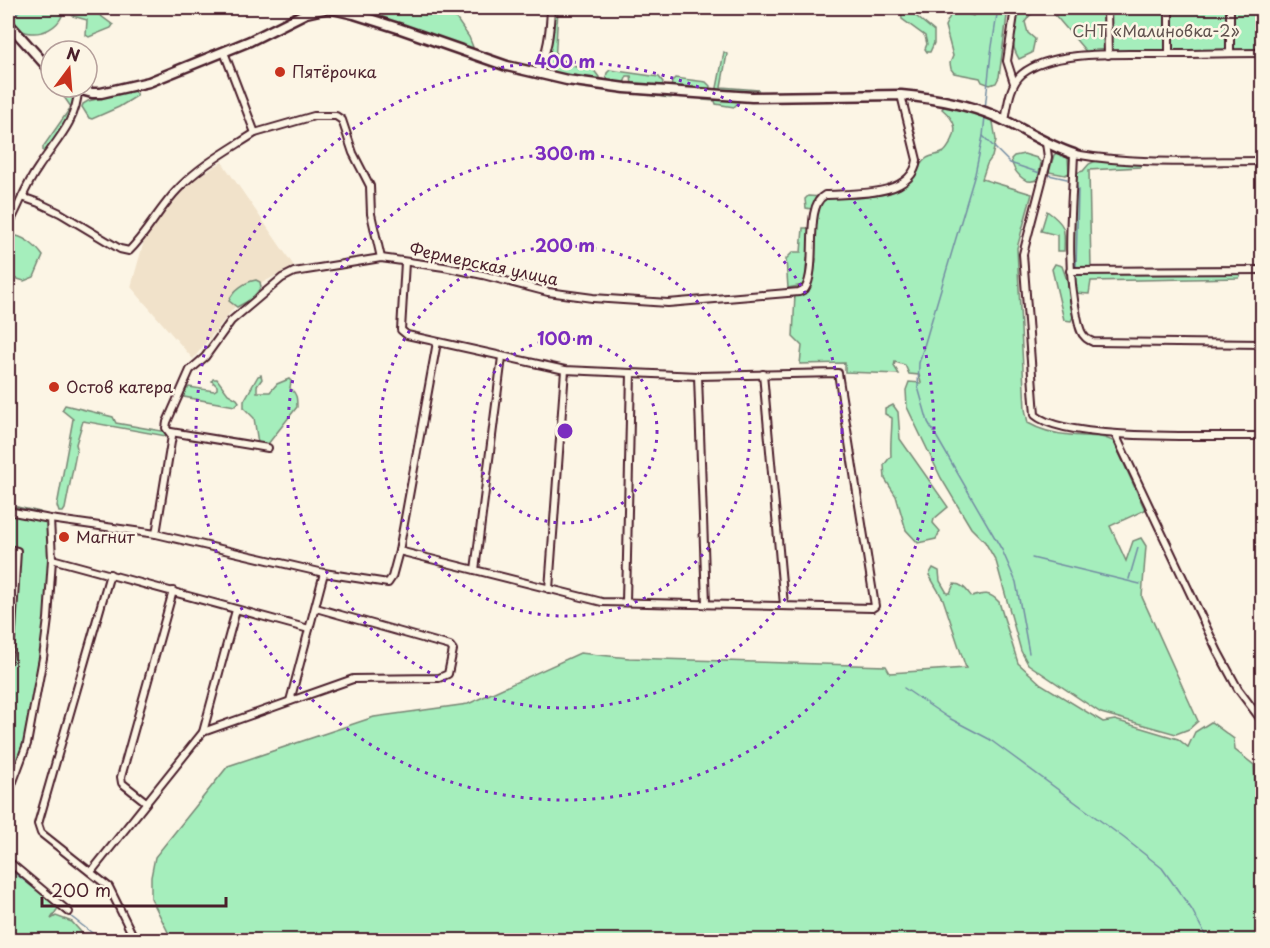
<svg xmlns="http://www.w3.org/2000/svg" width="1270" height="948" font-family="'Playpen Sans',sans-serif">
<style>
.built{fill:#f1e2ca}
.green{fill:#a5eebc;stroke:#788674;stroke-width:1.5}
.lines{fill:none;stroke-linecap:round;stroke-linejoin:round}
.stream{stroke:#738ca2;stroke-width:1.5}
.street-casing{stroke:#4a1f2b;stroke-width:10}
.secondary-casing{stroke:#4a1f2b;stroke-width:13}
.street{stroke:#fcf5e5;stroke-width:6}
.secondary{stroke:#fcf5e5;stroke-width:8}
.ring{fill:none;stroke:#7b2cbf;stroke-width:3;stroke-dasharray:3 6}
.poi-dot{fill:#c8321e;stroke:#fcf5e5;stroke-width:2}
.labels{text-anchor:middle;stroke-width:5;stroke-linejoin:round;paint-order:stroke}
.park-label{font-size:16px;fill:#61534f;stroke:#fcf5e5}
.poi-label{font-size:16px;fill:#4a1f2b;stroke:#fcf5e5;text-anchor:start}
.street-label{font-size:16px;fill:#4a1f2b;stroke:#fcf5e5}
.centre{fill:#7b2cbf;stroke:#fcf5e5;stroke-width:3}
.ring-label{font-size:18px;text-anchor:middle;font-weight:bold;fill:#7b2cbf;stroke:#fcf5e5;stroke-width:5;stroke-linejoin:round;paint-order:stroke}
</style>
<rect width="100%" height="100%" fill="#fcf5e5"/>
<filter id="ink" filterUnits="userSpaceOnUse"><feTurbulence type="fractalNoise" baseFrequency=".0167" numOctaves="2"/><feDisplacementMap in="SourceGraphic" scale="12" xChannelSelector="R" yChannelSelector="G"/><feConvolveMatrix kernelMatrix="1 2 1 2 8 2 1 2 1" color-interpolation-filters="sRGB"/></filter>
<g filter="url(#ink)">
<polygon class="built" points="222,162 294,266 262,283 237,304 193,359 131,287 144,241 163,209 191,181"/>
<g class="green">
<path d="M8,8H59L55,10L62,16C51,40 8,40 8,8Z"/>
<polygon points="71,8 87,9 94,11 113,25 111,28 89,37 86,35 87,20 73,16 69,11"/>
<polygon points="358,8 449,8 469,37 473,47 468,49 364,13"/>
<polygon points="553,8 558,8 555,64 593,69 599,77 599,82 544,73 542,70 552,37"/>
<polygon points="902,8 912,8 911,12 934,31 934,43 930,52 927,52 925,49 927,44 925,36 902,19 901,10"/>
<polygon points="981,8 1008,8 999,77 996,83 990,85 982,82 980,78 954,73 951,69 950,63 953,56 945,26 951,14 957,10 973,16"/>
<path d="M1021,8H1041L1042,9L1030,15L1025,22L1028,33L1035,39L1032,53L1019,59C1009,43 1012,24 1021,8Z"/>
<polygon points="1049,8 1262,8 1262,53 1089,55"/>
<polygon points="724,52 727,54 721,87 759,90 748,90 740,97 739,102 734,107 716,104 715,101 703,100 703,92 678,87 671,98 628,93 632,85 631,76 627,76 620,92 600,89 600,87 611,83 606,77 607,73 610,70 659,77 663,82 662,88 671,89 672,81 675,78 706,82 710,86 709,94 716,93"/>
<path d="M67,89C87,99 61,134 52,147L54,153L49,156L43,151V147L71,107L62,94Z"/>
<polygon points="132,91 135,91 137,96 119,107 92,119 89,118 82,107 83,104 88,101"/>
<path d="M945,105L976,113L989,118L993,122L996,140L992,157L987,164L982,179L1032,194L1017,248L1025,409L1028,423C1040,430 1056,434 1070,435C1084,437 1102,434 1114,442L1145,510L1110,526L1126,561L1133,541L1141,538L1146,546L1142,597L1198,721L1189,729L1176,734L1101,713L1028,664L1021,651L996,561L985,542L971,528L941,478L907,407L906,390L909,382L921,383L919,375L909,374L905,365L895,362L894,366L899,374L845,372V363L800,364L802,346L793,337L795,294L807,291L813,278L816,259L807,258L805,281L803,285L788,288L786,259L793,252H801L803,228H815L817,210L806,208L805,199L808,196C832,198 879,200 900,189C912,182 917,165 927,158C932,155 939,155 944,152C947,150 948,147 950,144C959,130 955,120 942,109Z"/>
<polygon points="1058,152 1068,158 1069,173 1065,175 1049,172 1054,155"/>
<path d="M1024,154L1037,158L1041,163L1038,179C1025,187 1013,171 1011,159L1014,156Z"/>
<polygon points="1102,158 1140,161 1142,164 1141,167 1089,170 1091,267 1238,266 1242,272 1239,278 1091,281 1089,294 1075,293 1072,276 1075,173 1083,171 1089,164"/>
<path d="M1047,211C1066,225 1065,228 1064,251H1057V235L1041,231Z"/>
<path d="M10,235C23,235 36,246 43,256L34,277L24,281L8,276V237Z"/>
<polygon points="1055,264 1062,266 1067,280 1073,317 1071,321 1064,320 1052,269"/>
<path d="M256,280L260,282L261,287L252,299L237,307L229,301C233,290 245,282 256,280Z"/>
<path d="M261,375L262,379L257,386V392H270L277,384L289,379L291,381L290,388C297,394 297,398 297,407L268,444L258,443L254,418L244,408V401L258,376Z"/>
<polygon points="213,379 217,379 228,394 237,399 239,402 235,406 184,397 184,392 189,387 214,391 217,389 217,386 212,381"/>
<polygon points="65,405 113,417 116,423 167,432 169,434 166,436 83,421 76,444 77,448 65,509 63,512 59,512 57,506 73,419 62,410"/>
<path d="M893,405L898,412L900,439L948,507L934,519L933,523L940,531L936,539L918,543L906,530L896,496L885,479L884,465L891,456C890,443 892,431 892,418L885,414V409Z"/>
<polygon points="8,505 40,512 42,516 50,519 51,558 48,619 32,718 8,795"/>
<path d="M933,568L939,571L940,581L947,593H950L954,584C963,584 967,591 972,597C984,593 990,592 999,602L1018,663L1041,684L1103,722L1115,720L1178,739L1188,747L1195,732L1211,722L1234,739L1235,750L1254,765L1255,783L1262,793V940H172L151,898V877L155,857L228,766L374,717L468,704L580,653L629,658L886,666L890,673L966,668L943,599L929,575Z"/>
<polygon points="8,862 60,905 51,919 56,916 72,922 88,940 8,940"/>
</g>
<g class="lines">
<g class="stream">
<polyline points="8,19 24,8"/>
<polyline points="985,109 991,53 998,8"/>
<polyline points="985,116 983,136 1010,163 1040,173"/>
<polyline points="983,136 975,174 919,363 918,387 928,422 1002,550 1016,582 1029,653"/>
<polyline points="1049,175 1067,179"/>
<polyline points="1076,267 1078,190 1076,184"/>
<polyline points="1032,558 1140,584"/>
<polyline points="1129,579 1138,548"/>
<polyline points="904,688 947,717 989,739 1124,838 1162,868 1192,910 1208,940"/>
<polyline points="8,868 96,936 98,940"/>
</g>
<defs>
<g id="street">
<polyline points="1107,8 1108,55"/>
<polyline points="1169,8 1169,54"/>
<polyline points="1230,8 1230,53"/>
<polyline points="224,52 255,133 314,116 336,116 342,120 353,153 370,186 371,214 381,258"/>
<path d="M537,74C548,52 550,32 551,8"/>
<polyline points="1014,83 1007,61 1015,8"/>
<path d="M1005,121C1008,106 1009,85 1022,74C1053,48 1131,55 1170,54C1201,54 1232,53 1262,53"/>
<path d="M1046,143L1048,157L1046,166L1023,254L1035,415C1066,442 1216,435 1262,436"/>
<path d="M1262,161C1201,161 1136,165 1074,154C1072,208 1065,262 1077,316C1079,323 1079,332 1085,337C1086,339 1091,341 1093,342L1262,344"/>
<path d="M22,197L39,203L60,213L120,249L129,251C148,232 160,207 179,188C201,165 229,150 255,133"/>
<path d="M8,226C19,207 25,186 38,168C54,143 77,122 78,90"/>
<polyline points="405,262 401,330 407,335 565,370 698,376 838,373 875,606 872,608 602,602 399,551 437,342"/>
<polyline points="1070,271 1262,270"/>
<polyline points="763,374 784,605"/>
<polyline points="698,376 706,603"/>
<polyline points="171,432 268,448"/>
<polyline points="1115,434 1218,652 1238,689 1262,721"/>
<polyline points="8,511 50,519 52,559 48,619 43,658 27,744 8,795"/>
<polyline points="50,519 156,534 324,573 388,583 392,577 399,551"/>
<path d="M156,534L172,436L166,428L167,422L190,370L205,357L231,321L282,278L294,272L381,258L444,267L483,275L548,292L593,298L668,303L799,292L805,289C819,267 803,206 825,195C852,193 912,198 917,160L901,95"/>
<polyline points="8,549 17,551 12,630 8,661"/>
<polyline points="52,559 309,629"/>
<polyline points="475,570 502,357"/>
<polyline points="110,574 38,824 41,833 109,887 135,940"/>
<polyline points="549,589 565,370"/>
<polyline points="626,602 631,373"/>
<polyline points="290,701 324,573"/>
<polyline points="203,732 236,610"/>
<polyline points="146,802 122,783 121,777 173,591"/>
<polyline points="8,861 69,912"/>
<polyline points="91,872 203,732 353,679 439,678 448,674 453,650 450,646 316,608"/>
</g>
<g id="secondary">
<polyline points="8,23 51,71"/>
<path d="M71,87L92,93H101L149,82L250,41L306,13L328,8L354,14L398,28L507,66L567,80L625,88L752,97L901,95C932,98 967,104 995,116C1022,128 1046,145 1074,154"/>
</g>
</defs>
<use href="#street" class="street-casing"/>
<use href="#secondary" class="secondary-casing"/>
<use href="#street" class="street"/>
<use href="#secondary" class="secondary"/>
</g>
</g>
<g class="ring">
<circle cx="565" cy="431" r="92"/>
<circle cx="565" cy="431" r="185"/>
<circle cx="565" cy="431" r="277"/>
<circle cx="565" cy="431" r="369"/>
</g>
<g class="poi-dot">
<circle cx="280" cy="72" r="6"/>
<circle cx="54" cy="387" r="6"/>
<circle cx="64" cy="537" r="6"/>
</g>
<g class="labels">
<g class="park-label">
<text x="1156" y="37">СНТ «Малиновка-2»</text>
</g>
<g class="poi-label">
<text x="292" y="78">Пятёрочка</text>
<text x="66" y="393">Остов катера</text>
<text x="76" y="543">Магнит</text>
</g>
<g class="street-label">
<text transform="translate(484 264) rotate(12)" y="6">Фермерская улица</text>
</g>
</g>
<circle cx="565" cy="431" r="9" class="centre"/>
<g class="ring-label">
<text x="565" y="68">400 m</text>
<text x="565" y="160">300 m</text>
<text x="565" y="252">200 m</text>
<text x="565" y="345">100 m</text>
</g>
<rect width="1270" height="948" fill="none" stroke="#fcf5e5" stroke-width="30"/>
<rect x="15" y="15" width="1240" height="918" fill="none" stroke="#4a1f2b" stroke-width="2" filter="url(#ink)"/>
<g transform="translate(69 69) rotate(16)"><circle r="28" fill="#fcf5e5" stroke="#b59f9b" stroke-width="1.5"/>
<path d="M0-4.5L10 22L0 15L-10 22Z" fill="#c8321e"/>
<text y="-9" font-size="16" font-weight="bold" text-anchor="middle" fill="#4a1f2b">N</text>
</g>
<path d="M42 897v9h184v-9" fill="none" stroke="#4a1f2b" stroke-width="3"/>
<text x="51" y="897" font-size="18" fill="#4a1f2b" stroke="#fcf5e5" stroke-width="4.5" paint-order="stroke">200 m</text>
</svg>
